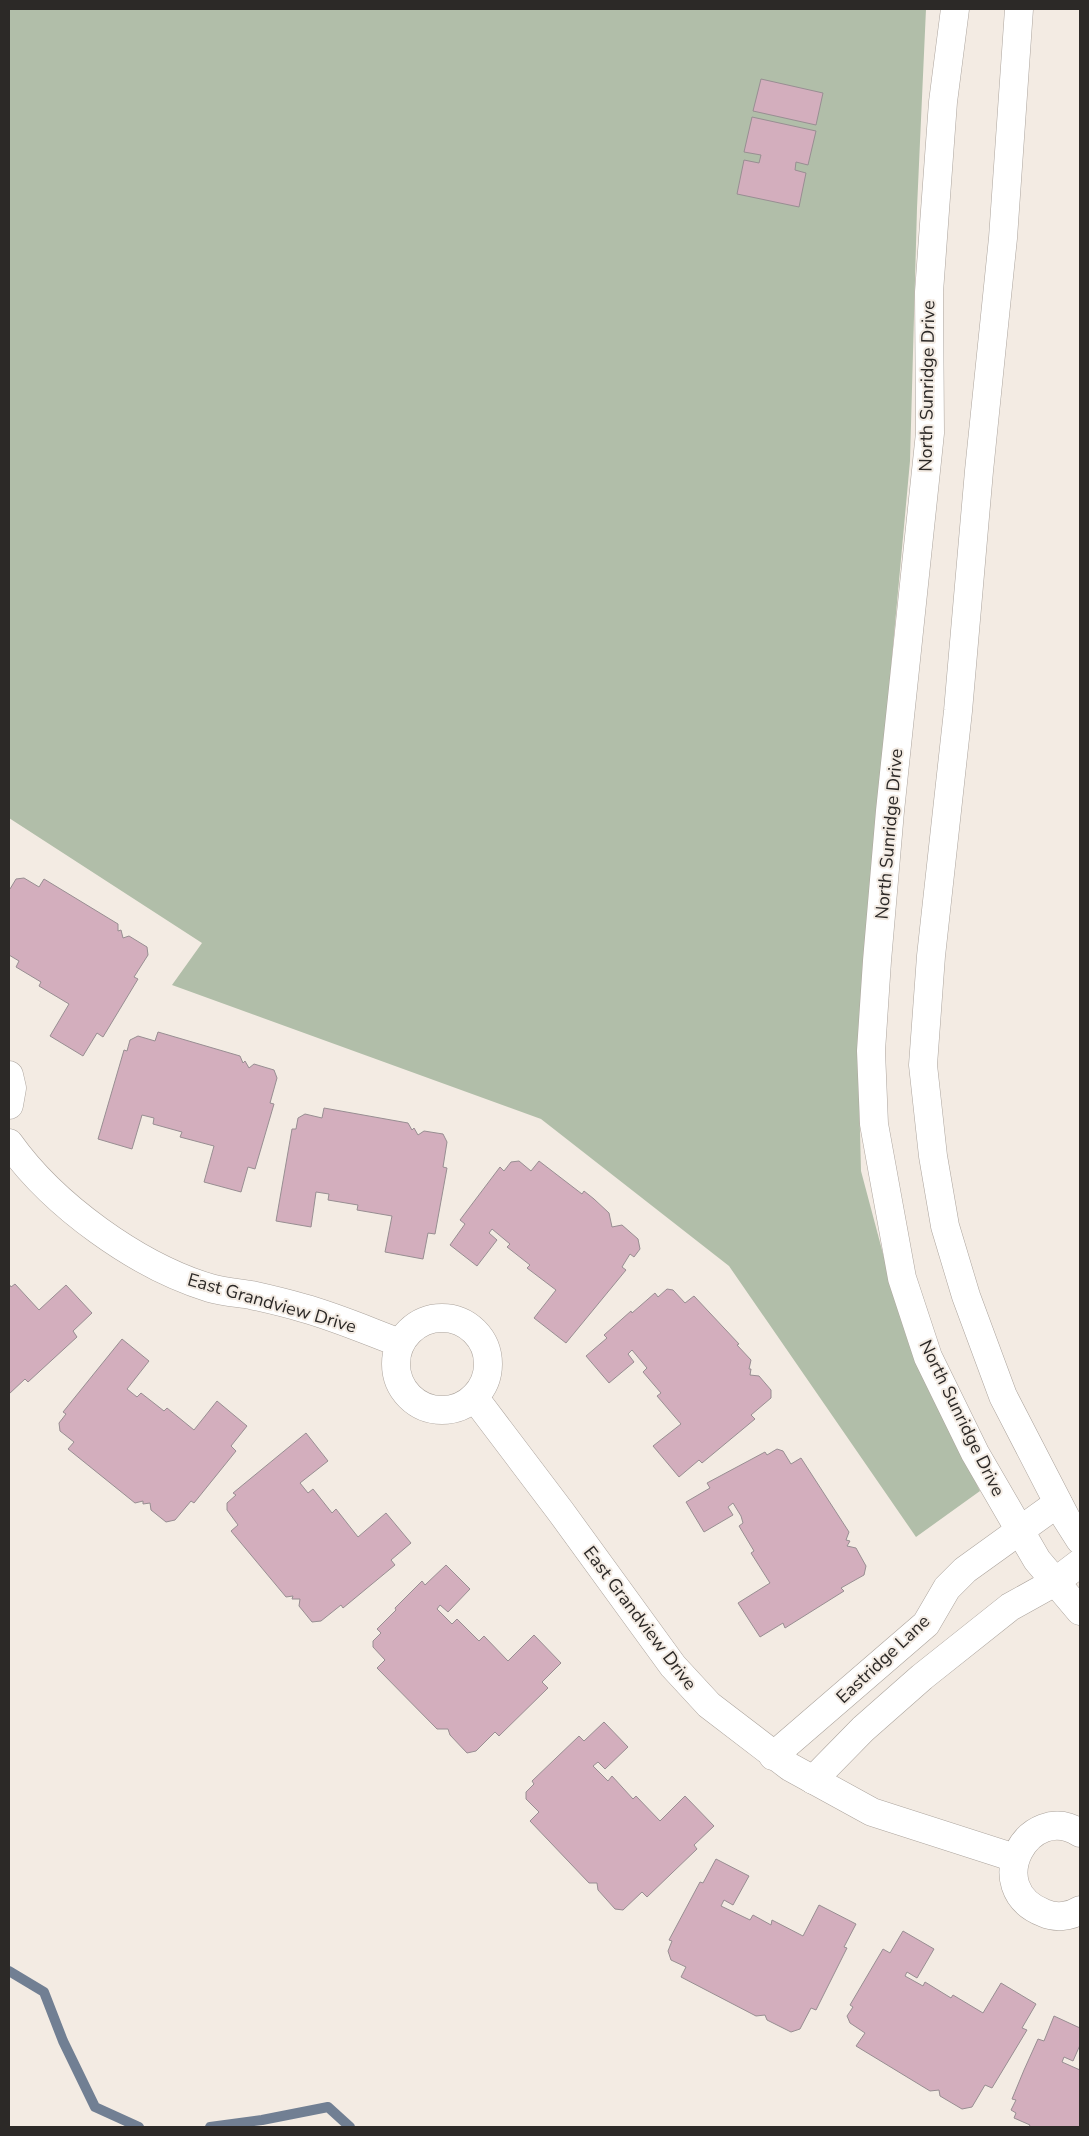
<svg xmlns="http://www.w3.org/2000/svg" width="1089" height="2136" font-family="'Nunito Sans',sans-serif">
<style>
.green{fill:#b1bea9}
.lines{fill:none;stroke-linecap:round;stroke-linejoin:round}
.stream{stroke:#717f93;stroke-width:10}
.building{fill:#d3aebd;stroke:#988e92}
.street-casing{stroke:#aca49d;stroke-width:29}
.secondary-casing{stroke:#aca49d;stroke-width:29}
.street{stroke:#fff;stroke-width:28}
.secondary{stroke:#fff;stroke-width:28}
.labels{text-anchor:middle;stroke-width:4;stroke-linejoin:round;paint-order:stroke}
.street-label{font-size:18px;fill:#2c2927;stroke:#f3ebe3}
</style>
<rect width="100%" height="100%" fill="#f3ebe3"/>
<polygon class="green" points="9,9 926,9 917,208 910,461 866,940 858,1053 861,1171 886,1265 927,1381 980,1491 916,1537 729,1266 541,1119 172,985 202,943 9,818"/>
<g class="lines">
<g class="stream">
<polyline points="9,1971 44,1992 63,2041 95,2107 139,2127"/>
<polyline points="210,2127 262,2120 328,2107 350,2127"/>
</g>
</g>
<g class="building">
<polygon points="761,79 823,93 816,125 753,111"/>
<polygon points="752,117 816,131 808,165 796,162 795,170 806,173 799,207 737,194 744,160 759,163 761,155 744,152"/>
<polygon points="24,878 39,887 44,879 118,924 118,931 121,930 123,938 129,936 147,947 148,955 134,977 138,979 103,1037 97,1033 83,1056 50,1036 69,1004 39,986 41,982 16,967 19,961 9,955 9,888 10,889 16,879"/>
<polygon points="158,1032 240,1056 243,1063 245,1061 249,1068 254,1064 274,1070 277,1078 270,1103 274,1104 255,1169 248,1167 241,1192 204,1182 214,1146 180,1137 182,1132 153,1124 154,1118 142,1115 132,1149 98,1139 124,1050 127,1051 130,1040 138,1036 155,1041"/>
<polygon points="324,1108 408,1123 412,1130 414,1128 418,1135 424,1131 443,1134 447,1142 443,1167 447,1168 435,1234 428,1233 423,1259 385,1252 392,1216 357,1210 358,1205 328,1200 329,1194 316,1192 311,1227 276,1221 292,1129 296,1129 298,1118 305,1114 322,1118"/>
<polygon points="519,1161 531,1171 539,1161 582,1194 584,1191 594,1199 609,1213 612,1227 622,1225 638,1239 640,1249 634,1257 630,1254 622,1267 626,1270 566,1343 534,1318 556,1290 527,1268 530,1265 507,1247 510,1244 492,1229 489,1233 497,1240 477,1266 450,1245 465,1224 460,1220 500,1167 504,1171 511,1162"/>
<polygon points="9,1284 11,1287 15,1284 39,1310 66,1285 92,1313 73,1331 77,1337 28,1382 25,1379 9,1394"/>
<polygon points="667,1289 673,1290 685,1303 694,1296 739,1344 737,1345 751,1360 749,1369 751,1369 750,1375 759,1376 771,1390 771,1398 751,1415 755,1419 702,1463 699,1460 679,1477 653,1446 681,1424 657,1396 661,1393 643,1372 647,1368 632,1350 628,1354 634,1362 609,1383 586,1356 607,1338 604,1335 631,1311 632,1313 655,1293 658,1297"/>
<polygon points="122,1339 149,1361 127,1389 137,1397 141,1393 164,1411 167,1408 194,1430 217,1401 247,1426 231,1446 236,1451 194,1503 191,1501 175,1520 166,1522 151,1510 150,1503 143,1504 143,1501 135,1503 68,1449 74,1442 60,1431 59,1423 66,1414 63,1412"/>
<polygon points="306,1433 328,1461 300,1483 308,1493 313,1489 332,1513 336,1509 358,1537 386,1513 411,1543 391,1560 395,1565 343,1608 341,1605 321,1621 312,1622 299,1606 300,1599 292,1599 293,1596 286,1597 231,1531 238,1525 227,1510 227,1503 236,1495 233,1493"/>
<polygon points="777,1449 783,1451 791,1464 801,1458 849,1532 846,1540 850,1541 847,1546 856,1548 866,1566 864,1575 841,1588 844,1591 785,1628 783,1623 760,1637 738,1603 770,1583 751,1553 754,1551 739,1526 743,1523 741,1516 733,1503 728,1507 733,1515 704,1532 686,1502 710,1488 707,1483 765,1452 767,1455"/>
<polygon points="446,1565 470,1589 448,1612 440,1605 437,1609 452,1624 457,1619 479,1641 484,1636 508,1661 534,1635 561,1663 542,1682 548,1688 499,1736 495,1732 476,1751 467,1753 450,1735 448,1729 437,1729 377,1668 385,1660 373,1647 373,1641 381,1633 377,1629 396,1610 395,1608 422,1581 425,1585"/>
<polygon points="604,1722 628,1747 605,1769 598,1762 593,1766 608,1781 612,1776 633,1799 636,1796 660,1821 685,1796 714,1826 694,1845 697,1849 647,1897 642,1892 623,1910 615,1909 598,1890 597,1883 589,1883 530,1821 539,1812 526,1799 526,1792 534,1784 532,1781 579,1736 584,1741"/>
<polygon points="716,1859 749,1876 733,1905 724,1900 721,1906 750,1920 753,1915 771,1925 772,1920 803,1936 819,1905 856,1924 844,1947 847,1948 816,2010 811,2008 800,2029 791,2032 767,2020 765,2015 756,2016 681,1977 686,1967 671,1960 668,1951 672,1941 669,1940 700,1882 703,1883"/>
<polygon points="903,1931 934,1949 917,1978 907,1972 905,1976 923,1986 925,1982 951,1998 953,1995 983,2013 1001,1983 1036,2004 1022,2028 1027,2030 992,2088 985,2085 972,2107 962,2109 940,2096 939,2090 930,2091 856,2046 865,2033 850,2023 847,2016 853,2007 850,2005 883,1949 890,1953"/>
<polygon points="1054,2016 1080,2028 1080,2045 1073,2061 1064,2057 1062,2062 1080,2070 1080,2127 1029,2127 1030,2125 1014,2118 1016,2113 1011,2110 1016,2100 1012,2099 1024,2070 1038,2039 1044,2041"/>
</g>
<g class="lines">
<defs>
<g id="street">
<polyline points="9,1075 12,1088 9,1105"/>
<path d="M9,1143C53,1205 137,1266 210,1288C223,1292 238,1293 251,1295C269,1299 286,1303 303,1308C336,1317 368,1331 400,1343"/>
<circle cx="442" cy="1364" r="46"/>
<polyline points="474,1397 561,1512 673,1666 709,1705 790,1767 872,1812 1015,1858"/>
<polyline points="773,1756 926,1624 947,1588 965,1570 1058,1503"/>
<polyline points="813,1780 863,1729 922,1677 1010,1607 1055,1582 1080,1563"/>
<path d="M1080,1833C1029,1800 980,1888 1044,1913C1055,1918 1070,1917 1080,1910"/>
</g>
<g id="secondary">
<polyline points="955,9 943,102 929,292 930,433 890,811 877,961 871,1051 874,1124 902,1278 928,1357 975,1453 1037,1560 1080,1611"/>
<polyline points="1019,9 1003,238 979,471 958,711 931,956 923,1065 933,1156 945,1226 966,1296 1003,1396 1066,1518 1080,1540"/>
</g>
</defs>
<use href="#street" class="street-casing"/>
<use href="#secondary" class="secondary-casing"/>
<use href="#street" class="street"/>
<use href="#secondary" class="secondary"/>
</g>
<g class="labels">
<g class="street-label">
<text transform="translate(927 386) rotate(-89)" y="6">North Sunridge Drive</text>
<text transform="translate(889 834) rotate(-85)" y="6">North Sunridge Drive</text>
<text transform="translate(272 1303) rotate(16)" y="6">East Grandview Drive</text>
<text transform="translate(962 1418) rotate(64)" y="6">North Sunridge Drive</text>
<text transform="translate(640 1618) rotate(53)" y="6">East Grandview Drive</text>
<text transform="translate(883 1659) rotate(-43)" y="6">Eastridge Lane</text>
</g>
</g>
<rect width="1089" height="2136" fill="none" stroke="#2c2927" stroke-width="20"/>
</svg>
